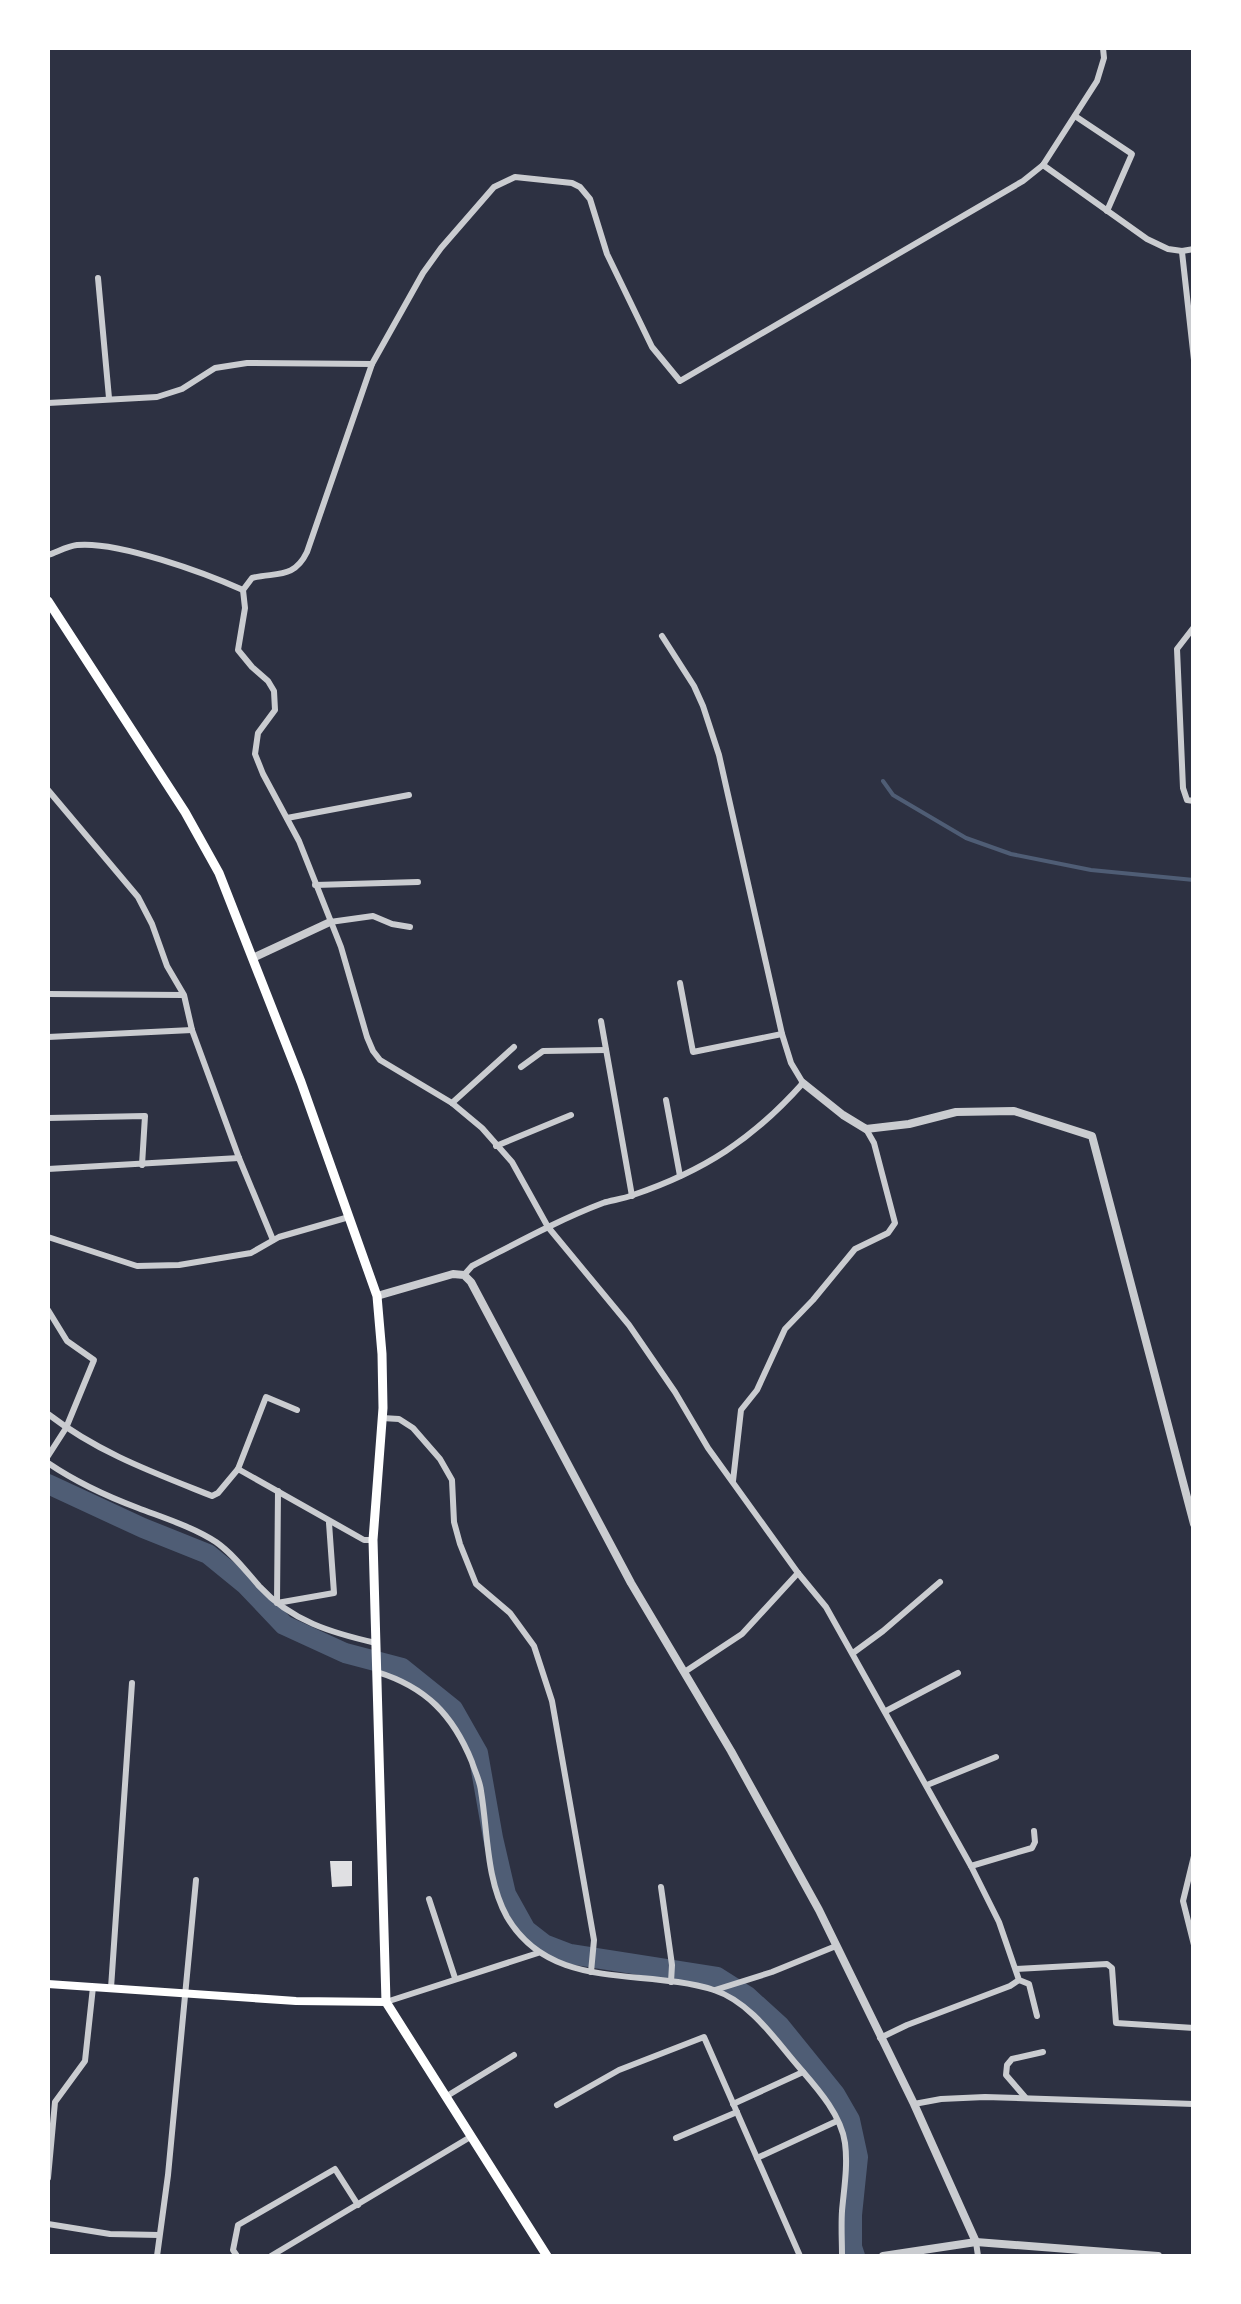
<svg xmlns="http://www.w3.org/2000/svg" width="1241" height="2304" font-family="'Work Sans',sans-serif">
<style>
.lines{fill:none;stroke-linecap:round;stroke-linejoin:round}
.stream{stroke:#4f5d75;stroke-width:4}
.river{stroke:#4f5d75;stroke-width:20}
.building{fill:#e0e0e3}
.minor{stroke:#caccd0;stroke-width:6}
.tertiary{stroke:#caccd0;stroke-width:8}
.secondary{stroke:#fff;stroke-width:8}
.primary{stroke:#fff;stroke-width:9}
</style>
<rect width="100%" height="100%" fill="#2d3142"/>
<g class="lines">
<polyline class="stream" points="883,781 893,795 966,838 1011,854 1091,870 1194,880"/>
<polyline class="river" points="48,1484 143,1528 208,1554 246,1585 284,1625 345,1653 402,1668 453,1709 478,1753 493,1838 506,1894 526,1930 544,1944 570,1954 717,1977 747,1996 780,2026 835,2094 850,2120 858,2157 852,2215 852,2247 855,2256"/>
</g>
<polygon class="building" points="330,1861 352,1861 352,1886 332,1887"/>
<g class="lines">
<g class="minor">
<polyline points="1075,116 1132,154 1107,211"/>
<polyline points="1043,165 1147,239 1168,249 1182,251 1194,249"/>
<polyline points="1182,252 1194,360"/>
<polyline points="98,278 109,398"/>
<path d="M372,364L307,552C294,579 277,572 252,578L243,590L245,608L238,650L252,667L268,681L274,691L275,710L258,733L255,754L263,774L299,841L341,947L367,1037L373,1051L380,1060L452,1103L482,1128L512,1162L548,1227L629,1325L675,1392L708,1448L798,1573L826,1607L971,1866L999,1922L1019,1980L1029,1984L1037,2016"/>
<polyline points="48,403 157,397 182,389 215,368 247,363 372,364 423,273 441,248 494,187 515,177 572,183 580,187 590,199 607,254 652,347 680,381 1023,181 1043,165 1097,81 1104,58 1103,48"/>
<path d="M48,555C57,552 68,546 77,545C118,541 205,573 243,590"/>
<polyline points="1194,627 1177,649 1183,788 1187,800 1194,801"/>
<polyline points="48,790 138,897 152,924 167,966 184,995 192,1030 239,1158 273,1240"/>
<polyline points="287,818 409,795"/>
<polyline points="315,885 418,882"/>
<polyline points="330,922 373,916 392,924 410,927"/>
<polyline points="680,983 693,1052 782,1034"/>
<polyline points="48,994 183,995"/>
<polyline points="601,1021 632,1196"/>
<polyline points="48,1037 192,1030"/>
<polyline points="521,1067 543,1051 606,1050"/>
<polyline points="666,1100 680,1176"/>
<polyline points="452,1103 514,1047"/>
<polyline points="48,1118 145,1116 142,1165"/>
<polyline points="496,1146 571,1115"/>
<polyline points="48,1169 239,1158"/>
<polyline points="48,1237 137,1266 179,1265 251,1253 279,1237 349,1217"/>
<path d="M464,1275L472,1266C515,1244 558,1220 603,1203C613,1200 623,1199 633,1195C704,1171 753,1139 803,1083L791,1063L782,1034L719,755L703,706L694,686L662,636"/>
<polyline points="48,1310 67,1341 94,1360 66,1428 48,1456"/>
<path d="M48,1414C99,1453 152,1472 212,1496L218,1493L238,1469L364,1540H373"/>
<polyline points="382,1418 399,1419 413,1428 440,1459 452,1480 454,1522 460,1544 476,1584 510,1613 534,1646 552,1701 594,1940 591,1972"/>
<path d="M48,1463C76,1482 106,1496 138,1508C164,1518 193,1527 216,1542C233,1554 246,1571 259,1586C291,1621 332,1633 376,1643"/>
<polyline points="238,1469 266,1397 297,1410"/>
<polyline points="733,1481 741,1410 757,1390 785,1329 813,1300 855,1249 888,1233 895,1223 874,1143 866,1129"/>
<polyline points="278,1491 277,1603 334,1593 329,1523"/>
<polyline points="853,1653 883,1631 940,1582"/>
<polyline points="686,1671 742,1634 798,1573"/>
<path d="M377,1672C426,1687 453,1715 472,1762C475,1772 480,1781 481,1791C488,1833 486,1879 507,1917C552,1993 642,1967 714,1990C750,2002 774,2038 798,2066C816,2087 841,2114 845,2143C848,2166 844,2188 842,2211C841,2226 842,2241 842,2256"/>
<polyline points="886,1711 958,1673"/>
<polyline points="927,1785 996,1757"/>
<polyline points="1194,1856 1183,1901 1194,1945"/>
<polyline points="971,1866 1032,1848 1035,1842 1034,1831"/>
<polyline points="661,1887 672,1965 671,1982"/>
<polyline points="429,1899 455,1978"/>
<polyline points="1016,1969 1107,1964 1112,1968 1116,2023 1194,2028"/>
<polyline points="111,1988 132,1683"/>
<polyline points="715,1990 772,1972 836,1946"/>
<polyline points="386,2002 538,1953"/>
<polyline points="880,2038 907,2025 1010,1986 1019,1980"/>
<polyline points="447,2096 514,2055"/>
<polyline points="1025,2097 1006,2075 1007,2065 1012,2059 1043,2052"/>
<polyline points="733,2104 803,2072"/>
<polyline points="914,2104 941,2099 985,2097 1194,2104"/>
<polyline points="557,2105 619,2070 704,2037 800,2256"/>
<polyline points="676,2138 737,2112"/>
<polyline points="757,2158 837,2121"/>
<polyline points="48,2178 55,2102 85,2061 93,1987"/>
<polyline points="48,2224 110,2234 159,2235"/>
<polyline points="976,2242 978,2256"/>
<polyline points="157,2256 168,2175 196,1880"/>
<polyline points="237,2256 233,2250 238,2225 335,2169 358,2205"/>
<polyline points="271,2256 472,2136"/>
</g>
<g class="tertiary">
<polyline points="253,958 330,922"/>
<polyline points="803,1083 843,1115 866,1129 909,1124 956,1112 1014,1111 1092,1136 1194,1524"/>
<polyline points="377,1296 453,1274 464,1275 471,1282 631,1583 731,1751 819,1910 914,2104 976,2242"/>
<polyline points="883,2256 976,2242 1158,2256"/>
</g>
<polyline class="secondary" points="48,1984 296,2001 386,2002"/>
<polyline class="primary" points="48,601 185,812 219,873 301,1082 377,1296 382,1354 383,1408 373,1540 386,2002 547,2256"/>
</g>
<rect width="1241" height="2304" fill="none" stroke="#ffffff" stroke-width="100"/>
</svg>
